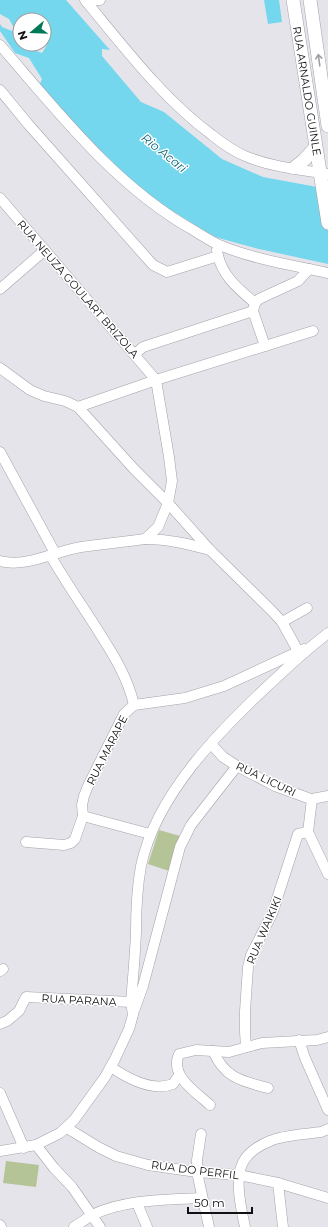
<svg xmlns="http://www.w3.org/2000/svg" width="328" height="1227" font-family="Montserrat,sans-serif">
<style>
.green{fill:#b4c496}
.water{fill:#74d7ed;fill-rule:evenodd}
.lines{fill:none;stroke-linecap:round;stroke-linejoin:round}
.minor-casing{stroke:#a3a2a9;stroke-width:11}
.major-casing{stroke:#a3a2a9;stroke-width:14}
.minor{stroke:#fff;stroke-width:10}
.major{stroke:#fff;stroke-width:13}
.oneway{stroke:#a0a0a1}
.labels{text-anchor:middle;stroke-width:3;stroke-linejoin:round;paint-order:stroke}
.street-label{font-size:11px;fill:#111113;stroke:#fff}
.water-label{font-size:12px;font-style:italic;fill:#0d6271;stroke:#fff}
</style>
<rect width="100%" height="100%" fill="#e5e4eb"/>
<g class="green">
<polygon points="159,830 180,836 169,871 148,864"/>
<polygon points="6,1161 39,1165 36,1187 3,1183"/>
</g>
<g class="water">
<path d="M0,0H66L110,50L102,49V56L141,102L164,112L222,159L263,177L328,189V264L259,249L215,237L155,201L85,140L39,86L42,79L29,58L15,53L0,31V24L2,27L12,31L14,28L9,19L0,14ZM20,20H44V41L47,45L42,53L34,50L30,44H20Z"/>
<polygon points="264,0 279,0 282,22 268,24"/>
</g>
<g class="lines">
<defs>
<g id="minor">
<path d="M85,0C123,46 164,100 212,135C222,143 233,151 245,156C271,167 301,170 328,174"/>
<polyline points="86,1 100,0"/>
<path d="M0,45C58,112 115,186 193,230C201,235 209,240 217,244C252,259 291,265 328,273"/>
<polyline points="0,90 28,124 153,265 167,272 218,256"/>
<path d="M0,198L156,380L169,457L172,481L168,503L158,527L145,539C168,539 188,544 210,550"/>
<path d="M217,250C220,274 237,288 255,303"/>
<polyline points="0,289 45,250"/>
<polyline points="265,346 253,311 255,303 259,299 298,281 309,269"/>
<polyline points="135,354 143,347 253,311"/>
<polyline points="0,368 30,390 44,396 65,401 78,407 134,469 168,503 210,550 272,611 282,622 298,651"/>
<polyline points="78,407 156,380 313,331"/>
<polyline points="0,452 55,553"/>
<path d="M50,555C63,577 76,597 90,618C107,645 127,673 134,705"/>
<path d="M0,561C26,568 56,551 81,547C102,544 124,542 145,539"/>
<polyline points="282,622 307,608"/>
<polyline points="211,744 223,757 237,766 275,786 308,798 312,799 328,796"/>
<polyline points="83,816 150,834"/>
<polyline points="308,832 328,874"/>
<polyline points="26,842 64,845 71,843 75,839 83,816 82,805 84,796 88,786 124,714 134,705 185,698 224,686 304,649"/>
<polyline points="0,971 3,969"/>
<polyline points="134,1011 143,986 180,847 191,825 237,766"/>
<polyline points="0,1024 7,1021 19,1011 26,997 131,1002"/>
<polyline points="299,1040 305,1058 328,1110"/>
<polyline points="246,1047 245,1032 245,1011 248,967 251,955 272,914 298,834 308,832 312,799"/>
<path d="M213,1051C225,1078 241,1081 268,1088"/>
<path d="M111,1067C127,1078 153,1092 173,1084L179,1075"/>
<polyline points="0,1093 24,1148"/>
<path d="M210,1105C197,1093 169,1076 179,1054L196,1050L229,1052L262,1043L317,1040L328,1037"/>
<polyline points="67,1128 98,1147 116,1156 148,1165 197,1172 239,1175 278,1183 328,1198"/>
<polyline points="201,1134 197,1160 197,1172 209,1227"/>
<polyline points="36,1145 54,1168 72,1187 100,1227"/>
<path d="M0,1151L36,1145L60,1133L74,1120L105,1077L115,1059L129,1029L133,1015L131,1002C133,979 135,956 136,932C136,910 137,888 141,866C156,794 221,729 273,681C291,664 309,648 328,633"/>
<polyline points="278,1183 283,1227"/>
<polyline points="137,1203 147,1227"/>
<polyline points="0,1225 1,1227"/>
<path d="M74,1227C80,1223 86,1219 92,1215C126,1199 166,1200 202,1198"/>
<path d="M245,1227C241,1208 233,1175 245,1159C250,1151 262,1144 270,1141C282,1135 307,1134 321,1132L328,1129"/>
</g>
<g id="major">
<polyline points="293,0 328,223"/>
<polyline points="310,0 328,126"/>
<polyline points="294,168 304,160 315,148"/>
</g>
</defs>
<use href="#minor" class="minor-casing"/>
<use href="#major" class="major-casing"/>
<use href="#minor" class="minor"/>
<use href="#major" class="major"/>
</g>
<defs><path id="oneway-shaft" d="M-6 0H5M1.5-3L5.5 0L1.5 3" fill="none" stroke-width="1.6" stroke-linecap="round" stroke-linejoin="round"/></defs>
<use class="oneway" href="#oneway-shaft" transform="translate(319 60) rotate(-98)"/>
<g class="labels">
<g class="street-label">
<text transform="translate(307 91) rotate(81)" y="4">RUA ARNALDO GUINLE</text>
<text transform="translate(78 289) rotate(49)" y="4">RUA NEUZA GOULART BRIZOLA</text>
<text transform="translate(107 750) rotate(-63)" y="4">RUA MARAPE</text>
<text transform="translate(266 779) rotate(26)" y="4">RUA LICURI</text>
<text transform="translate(264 930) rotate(-67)" y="4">RUA WAIKIKI</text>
<text transform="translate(79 1000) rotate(3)" y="4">RUA PARANA</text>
<text transform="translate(195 1170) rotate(7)" y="4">RUA DO PERFIL</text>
</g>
<g class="water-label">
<text transform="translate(164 153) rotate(39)" y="4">Rio Acari</text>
</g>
</g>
<g transform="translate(32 32) rotate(251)"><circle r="19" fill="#ffffff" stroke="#a0a0a1"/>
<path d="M0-3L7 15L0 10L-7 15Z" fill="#007957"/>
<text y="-6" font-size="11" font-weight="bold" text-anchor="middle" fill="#111113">N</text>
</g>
<path d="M188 1207v6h64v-6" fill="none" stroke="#111113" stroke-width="2"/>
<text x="194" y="1207" font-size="12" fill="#111113" stroke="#ffffff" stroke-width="3" paint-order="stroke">50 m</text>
</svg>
